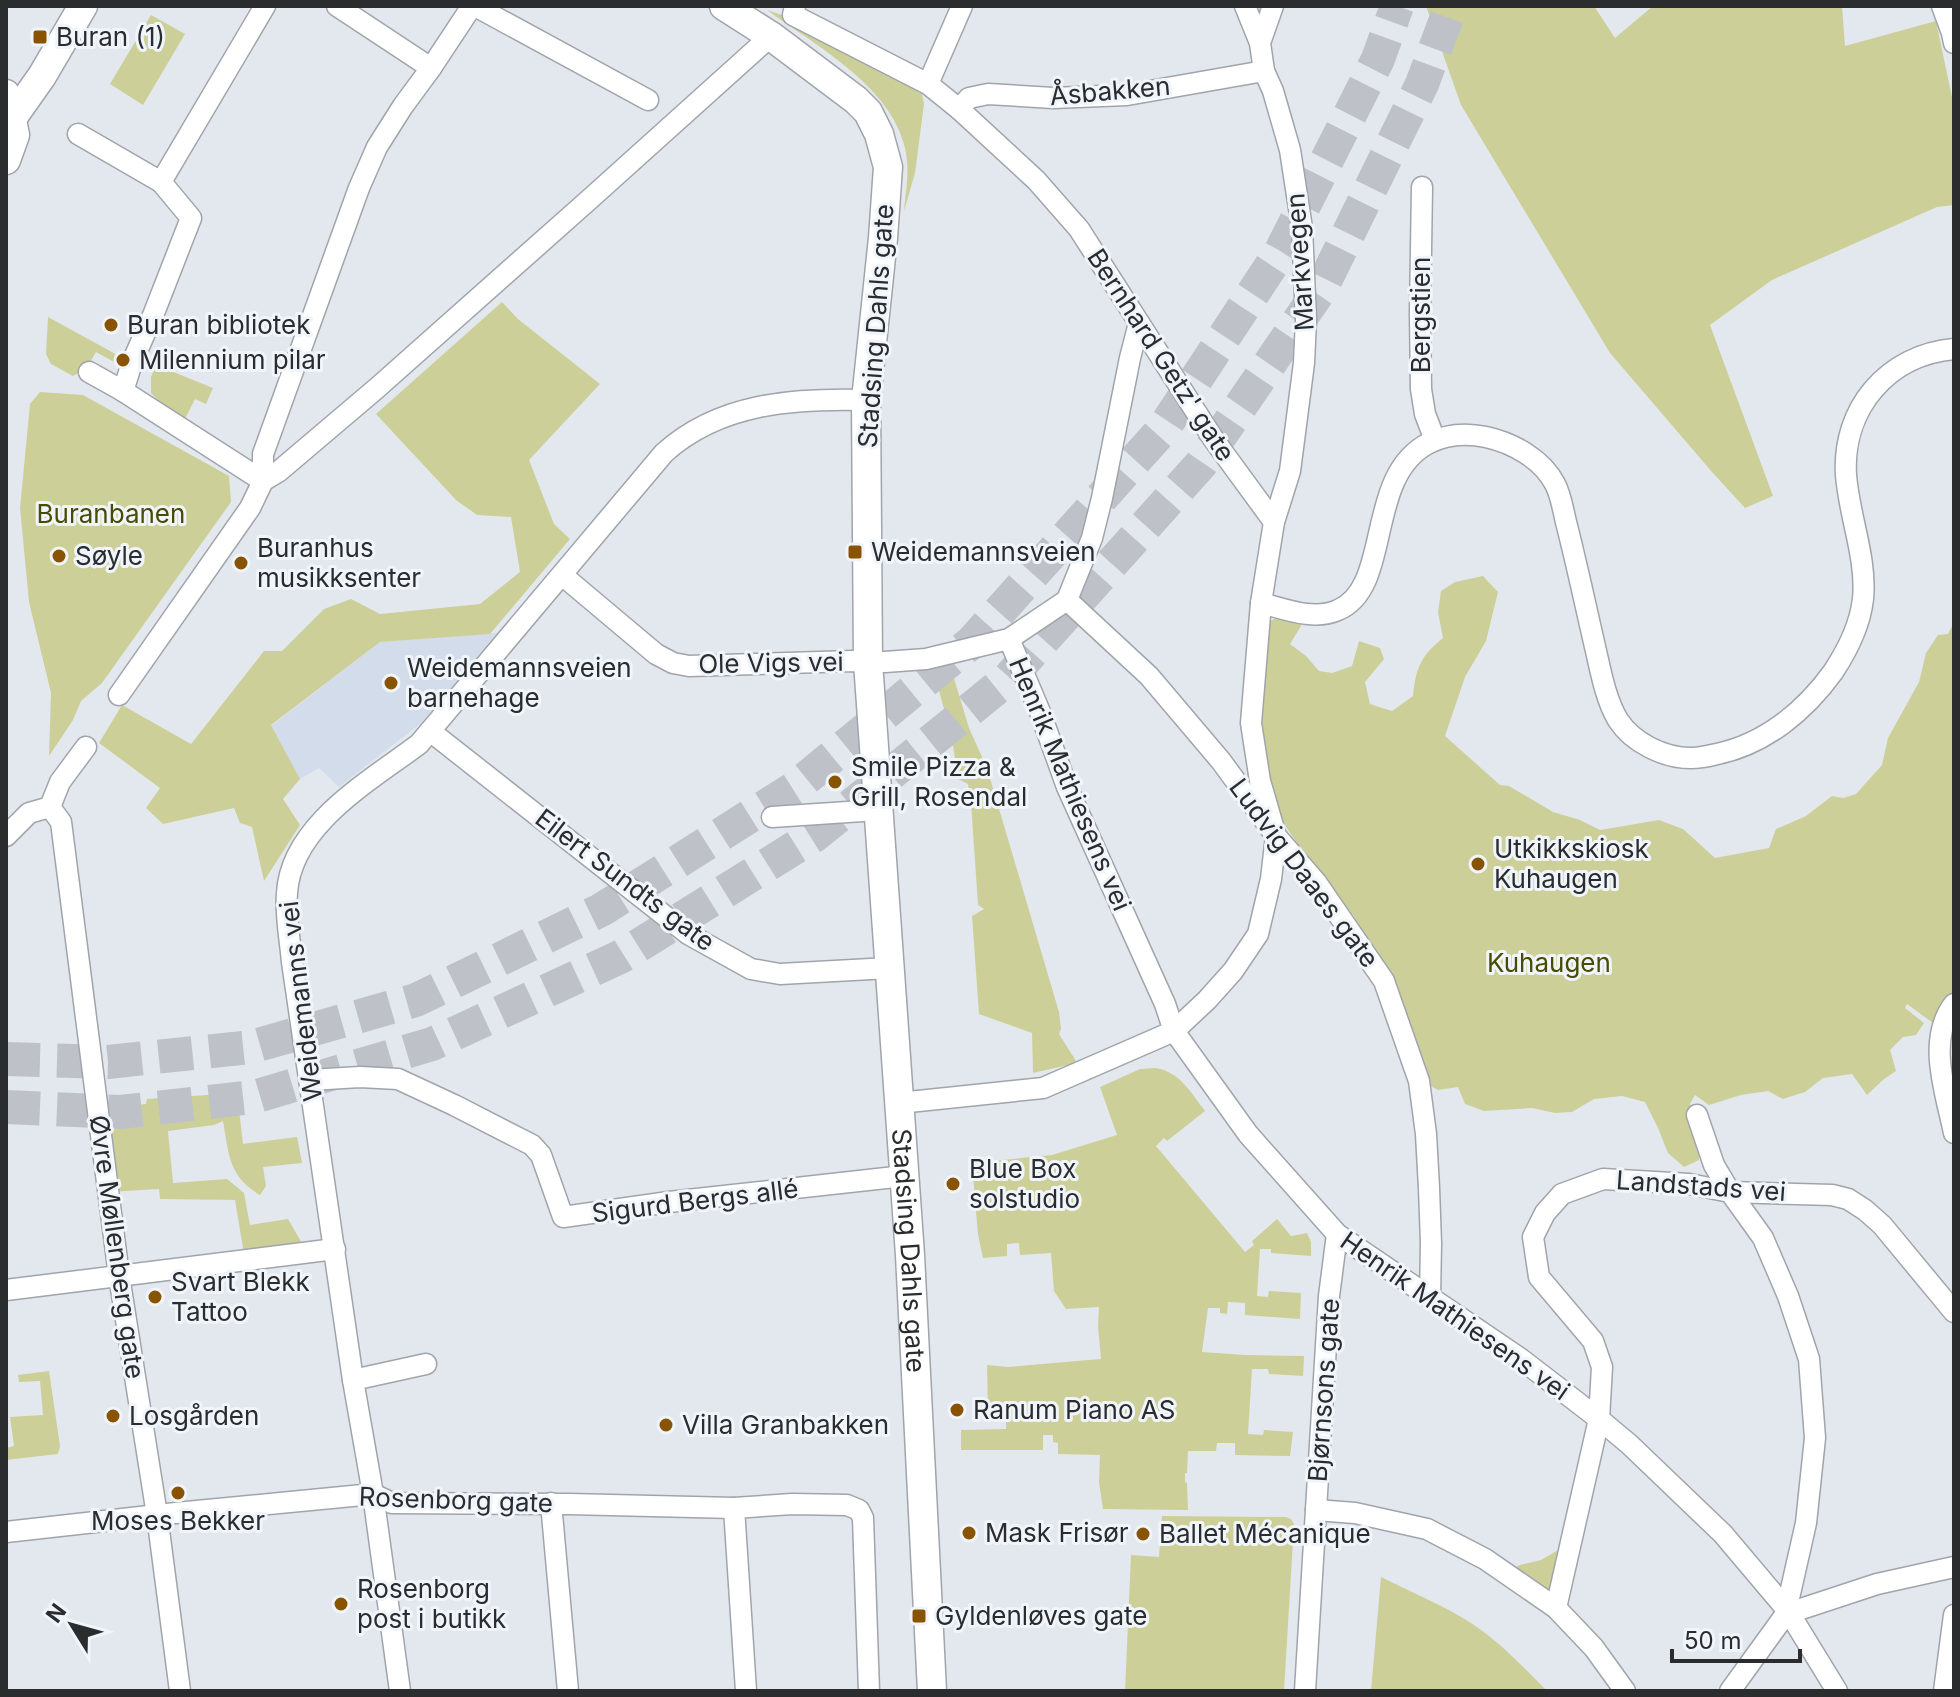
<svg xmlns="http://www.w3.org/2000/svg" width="1960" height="1697" font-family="Inter,sans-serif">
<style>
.built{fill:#d3dcea}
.green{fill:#ccd098}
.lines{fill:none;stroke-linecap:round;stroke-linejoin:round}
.trunk-tunnel{stroke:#bec2c8;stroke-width:34;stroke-dasharray:34 17;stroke-linecap:butt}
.minor-casing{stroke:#a0a4ab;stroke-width:23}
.tertiary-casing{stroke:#a0a4ab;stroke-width:29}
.secondary-casing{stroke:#a0a4ab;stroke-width:31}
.minor{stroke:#fff;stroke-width:20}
.tertiary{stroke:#fff;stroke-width:26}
.secondary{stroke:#fff;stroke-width:28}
.poi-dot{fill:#895401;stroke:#f0f5fc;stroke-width:3}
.labels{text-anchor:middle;stroke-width:6;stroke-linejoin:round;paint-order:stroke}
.poi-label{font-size:26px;fill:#2a2c2e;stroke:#f0f5fc;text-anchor:start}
.street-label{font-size:26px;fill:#2a2c2e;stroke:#f0f5fc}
.park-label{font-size:26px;fill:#494b00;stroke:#f0f5fc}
</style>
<rect width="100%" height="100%" fill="#e3e8ef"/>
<polygon class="built" points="497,633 421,723 339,787 319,768 300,779 271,726 380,642"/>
<g class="green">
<polygon points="1426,6 1594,6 1615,38 1653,6 1842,6 1845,46 1936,21 1954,107 1954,205 1937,207 1772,280 1710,325 1773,496 1745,508 1712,472 1610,353 1461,105"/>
<path d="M767,10L791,18L801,30L879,69L922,94L924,104L915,173L904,211C906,190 910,169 905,148C891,86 815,45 767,10Z"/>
<polygon points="151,15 185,34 143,105 110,84"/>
<polygon points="502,302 518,319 600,384 529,460 554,524 570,539 490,634 380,642 271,725 300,779 283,799 300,825 264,881 252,827 240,823 234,808 163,824 146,808 160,788 99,743 122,705 191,744 264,651 282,651 324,609 351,599 380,614 480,604 520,572 511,517 477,515 456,500 376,414"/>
<polygon points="48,317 121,357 118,364 96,352 87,368 73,376 51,364 46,354"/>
<polygon points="156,365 213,388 206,404 195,399 185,419 160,402 151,393 151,377"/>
<polygon points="40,392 83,395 229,476 231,502 102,683 81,701 73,720 49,756 51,693 29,602 20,508 30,404"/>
<path d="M1483,576L1498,592L1486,641L1465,677L1445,736L1500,785L1509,786L1553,812L1580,820L1600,830L1659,820L1683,829L1715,858L1769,848L1776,829L1806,816L1832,796L1843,798L1856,794L1882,765L1888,738L1919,682L1926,653L1938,635L1948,634L1954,622V997L1933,1023L1907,1004L1905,1008L1924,1023L1916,1035L1903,1037L1890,1050L1896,1071L1884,1079L1867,1095L1852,1074L1823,1078L1805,1092L1783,1099L1768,1091L1741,1095L1709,1105L1695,1095L1690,1104L1698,1131L1699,1160L1684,1167L1668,1153L1658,1128L1645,1102L1622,1096L1594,1099L1572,1112L1555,1113L1532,1108L1484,1111L1465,1104L1458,1087L1438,1090L1425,1083L1412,1040L1409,1021L1392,981L1353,915L1307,858L1276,812L1258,723L1268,622L1280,616L1300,619L1301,626L1290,644L1306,656L1319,671L1332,673L1352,666L1359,641L1380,648L1384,659L1365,682L1370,704L1392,711L1413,696C1416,667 1421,656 1443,638L1438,612L1441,591L1455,582Z"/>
<polygon points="949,662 969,728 987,768 1059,1012 1061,1029 1059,1034 1076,1061 1072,1064 1033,1073 1032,1033 979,1014 972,916 984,909 978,905 971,803 968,784 958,779 952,739 933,668 938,664"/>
<path d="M1156,1068C1180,1072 1191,1093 1205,1111L1167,1141L1164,1138L1156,1146L1245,1252L1254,1245L1252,1241L1277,1219L1291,1236L1307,1233L1311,1242V1256L1271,1253V1249H1260L1257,1296L1268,1297L1269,1291L1301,1293L1300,1319L1245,1315V1303L1228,1302L1227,1314L1220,1313V1308H1208L1202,1352L1246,1355L1304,1356L1303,1376L1269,1374L1268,1369H1252L1248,1434L1263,1435L1264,1430L1293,1432L1290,1456L1235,1455V1443H1217L1216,1451H1188L1187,1473H1185V1482L1187,1483L1188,1510L1103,1509L1099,1482L1100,1455L1058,1454V1443L1053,1442V1435H1043V1450H961V1430L1006,1429V1413L988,1414L987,1365L1008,1367L1101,1359L1098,1326L1099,1307L1066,1309L1054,1291L1051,1253L1020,1255L1019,1243L1007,1244V1256L983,1258L978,1235L972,1163L1052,1155L1117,1135L1100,1087L1140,1069Z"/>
<path d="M237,1093L243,1144L297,1137L302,1163L263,1167L266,1186L260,1195C228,1176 229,1154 223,1121L214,1125L168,1131L173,1183L227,1179L244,1193L250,1225L288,1219L307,1252L245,1260L235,1200L160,1199L159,1189L108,1192L98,1109L146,1104L147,1099Z"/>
<polygon points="49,1371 60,1446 58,1454 6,1460 6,1448 14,1446 10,1417 43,1415 40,1381 19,1382 18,1375"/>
<polygon points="1162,1516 1286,1517 1291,1519 1294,1524 1284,1691 1125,1691 1131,1555 1159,1557"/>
<polygon points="1567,1545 1556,1608 1505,1572 1520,1565 1541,1560"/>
<path d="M1381,1577C1411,1592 1443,1605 1471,1623C1500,1642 1523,1667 1547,1691H1371Z"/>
</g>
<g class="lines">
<g class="trunk-tunnel">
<polyline points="6,1059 108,1062 251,1047 416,1000 601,910 793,789 972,642 1163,429 1281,251 1378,59 1397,6"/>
<polyline points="6,1107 120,1112 254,1097 432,1044 622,956 815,835 1009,678 1201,464 1322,287 1422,84 1451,6"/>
</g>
<defs>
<g id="minor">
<polyline points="337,6 431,68"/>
<polyline points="475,6 648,100"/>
<polyline points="795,6 793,15 928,84 959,109 1036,180 1079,229 1214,440 1274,522 1261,603 1251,723 1260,781 1276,836 1271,879 1258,934 1233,971 1207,1000 1174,1031 1043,1088 899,1103"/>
<polyline points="1245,6 1260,43 1264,71 1273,91 1290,150 1302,228 1306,320 1304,363 1290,471 1274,522"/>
<polyline points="1942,6 1952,33 1954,43"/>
<polyline points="1260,43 1273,6"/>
<polyline points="928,84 962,6"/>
<polyline points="959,109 969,98 988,94 1053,98 1127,95 1264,71"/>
<polyline points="78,134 161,182"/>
<polyline points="1422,187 1420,313 1421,389 1425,414 1435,440"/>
<polyline points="89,372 123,391 263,481"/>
<polyline points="123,391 133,360 154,313 191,218 161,182 265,6"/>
<polyline points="263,481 278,472 377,388 591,198 771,36"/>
<polyline points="562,575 656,654 673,663 689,666 853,661 885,662 926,659 1009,639 1067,600 1092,538 1102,498 1130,358 1139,323"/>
<polyline points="1067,600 1149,676 1221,761 1276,836 1316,882 1384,981 1419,1081 1426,1134 1429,1188 1431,1243 1430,1298"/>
<path d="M1261,603C1285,609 1314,621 1338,610C1393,587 1364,476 1429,443C1447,434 1467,433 1486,437C1513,443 1542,459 1555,484C1561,495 1563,510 1566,522C1577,565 1586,608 1596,651C1601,673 1606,700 1618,720C1633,743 1664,758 1691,758C1699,758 1709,756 1717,754C1765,744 1805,711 1833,672C1847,651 1860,625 1863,599C1867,558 1849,516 1846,475C1842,409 1887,355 1954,349"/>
<polyline points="1009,639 1040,712 1067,787 1165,1004 1174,1031 1248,1134 1337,1234 1521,1359 1599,1419 1629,1444 1723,1534 1788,1611 1837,1691"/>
<polyline points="119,695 250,508 263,481 263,454 359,188 377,147 403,106 431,68 472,6"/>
<polyline points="430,731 688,934 751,969 780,974 889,968"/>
<polyline points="50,807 61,822 119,1276 157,1515 180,1691"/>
<polyline points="772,817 878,810"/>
<polyline points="6,836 29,813 50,807 60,782 86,747"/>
<path d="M1954,1004C1926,1040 1946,1093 1954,1133"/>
<polyline points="310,1080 360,1077 398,1079 454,1105 532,1145 541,1155 563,1217 669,1202 904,1176"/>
<polyline points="1697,1115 1714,1165 1730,1192 1763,1238 1788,1296 1809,1359 1815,1438 1806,1523 1789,1598 1788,1611 1730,1691"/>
<polyline points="6,1290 335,1249"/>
<polyline points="353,1380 426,1364"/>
<polyline points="551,1503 568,1691"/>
<polyline points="734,1508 746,1691"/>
<polyline points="1316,1510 1355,1513 1427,1529 1485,1559 1556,1608 1594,1648 1625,1691"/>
<polyline points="6,1532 176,1513 373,1494 392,1503 569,1504 734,1508 792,1504 847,1505 859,1510 863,1518 869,1691"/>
<polyline points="1556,1608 1599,1419 1602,1367 1593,1341 1539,1277 1533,1237 1545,1213 1562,1194 1603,1179 1689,1184 1730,1192 1832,1195 1848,1199 1865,1210 1882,1225 1954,1312"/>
<polyline points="1788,1611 1798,1610 1877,1584 1954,1567"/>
<path d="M400,1691L373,1494L353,1380L292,962C290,939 285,915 287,893C291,825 370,781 419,744L430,731L664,453C719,403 794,398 866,400"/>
<polyline points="1305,1691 1329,1296 1337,1234"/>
<polyline points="1944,1691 1954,1615"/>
</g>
<polyline id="tertiary" points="6,93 12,120"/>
<g id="secondary">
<path id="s1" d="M724,6L771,36L856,100L868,112L879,134L888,167L883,238L866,400L868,662L910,1255L932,1691"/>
<polyline points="6,127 42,76 83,6"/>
<polyline points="6,160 15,135 12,120"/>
</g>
</defs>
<use href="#minor" class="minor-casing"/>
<use href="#tertiary" class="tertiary-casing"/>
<use href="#secondary" class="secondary-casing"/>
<use href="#minor" class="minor"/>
<use href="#tertiary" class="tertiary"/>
<use href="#secondary" class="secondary"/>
</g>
<g class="poi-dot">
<rect x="32" y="29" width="16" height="16" rx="4"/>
<circle cx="111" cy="325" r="8"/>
<circle cx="123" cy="360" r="8"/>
<rect x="847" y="544" width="16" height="16" rx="4"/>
<circle cx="59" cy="556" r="8"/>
<circle cx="241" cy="563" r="8"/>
<circle cx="391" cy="683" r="8"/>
<circle cx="835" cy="782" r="8"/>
<circle cx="1478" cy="864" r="8"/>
<circle cx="953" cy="1184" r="8"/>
<circle cx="155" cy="1297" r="8"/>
<circle cx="957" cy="1410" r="8"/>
<circle cx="113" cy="1416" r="8"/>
<circle cx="666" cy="1425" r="8"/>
<circle cx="178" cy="1493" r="8"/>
<circle cx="969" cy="1533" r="8"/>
<circle cx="1143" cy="1534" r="8"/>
<circle cx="341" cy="1604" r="8"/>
<rect x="911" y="1608" width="16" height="16" rx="4"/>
</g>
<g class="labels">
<g class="poi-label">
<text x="56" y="46">Buran (1)</text>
<text x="127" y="334">Buran bibliotek</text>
<text x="139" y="369">Milennium pilar</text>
<text x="257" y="557">Buranhus<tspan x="257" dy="30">musikksenter</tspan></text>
<text x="871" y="561">Weidemannsveien</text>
<text x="75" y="565">Søyle</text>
<text x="407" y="677">Weidemannsveien<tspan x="407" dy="30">barnehage</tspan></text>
<text x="851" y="776">Smile Pizza &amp;<tspan x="851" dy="30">Grill, Rosendal</tspan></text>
<text x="1494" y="858">Utkikkskiosk<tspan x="1494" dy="30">Kuhaugen</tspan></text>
<text x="969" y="1178">Blue Box<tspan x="969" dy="30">solstudio</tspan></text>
<text x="171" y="1291">Svart Blekk<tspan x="171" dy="30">Tattoo</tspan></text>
<text x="973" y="1419">Ranum Piano AS</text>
<text x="129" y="1425">Losgården</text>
<text x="682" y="1434">Villa Granbakken</text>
<text x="178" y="1530" text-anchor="middle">Moses Bekker</text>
<text x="985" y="1542">Mask Frisør</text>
<text x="1159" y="1543">Ballet Mécanique</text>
<text x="357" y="1598">Rosenborg<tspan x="357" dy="30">post i butikk</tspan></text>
<text x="935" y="1625">Gyldenløves gate</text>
</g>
<g class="street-label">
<text transform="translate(1110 91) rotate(-5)" y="9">Åsbakken</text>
<text transform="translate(1300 262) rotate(-94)" y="9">Markvegen</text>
<text transform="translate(1421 315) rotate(-90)" y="9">Bergstien</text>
<text transform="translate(876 326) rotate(-86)" y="9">Stadsing Dahls gate</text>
<text transform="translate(1161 355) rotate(57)" y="9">Bernhard Getz' gate</text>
<text transform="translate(771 663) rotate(-1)" y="9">Ole Vigs vei</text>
<text transform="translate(1070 784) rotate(67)" y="9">Henrik Mathiesens vei</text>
<text transform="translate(1304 873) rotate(53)" y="9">Ludvig Daaes gate</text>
<text transform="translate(625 880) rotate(37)" y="9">Eilert Sundts gate</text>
<text transform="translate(301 1001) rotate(-97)" y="9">Weidemanns vei</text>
<text transform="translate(1701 1186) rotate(4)" y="9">Landstads vei</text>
<text transform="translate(695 1201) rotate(-7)" y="9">Sigurd Bergs allé</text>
<text transform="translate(117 1247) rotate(82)" y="9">Øvre Møllenberg gate</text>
<text dy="9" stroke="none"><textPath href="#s1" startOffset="1324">Stadsing Dahls gate</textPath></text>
<text transform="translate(1455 1316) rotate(35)" y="9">Henrik Mathiesens vei</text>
<text transform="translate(1324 1390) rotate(-86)" y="9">Bjørnsons gate</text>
<text transform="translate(456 1500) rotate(2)" y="9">Rosenborg gate</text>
</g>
<g class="park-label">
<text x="111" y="523">Buranbanen</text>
<text x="1549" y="972">Kuhaugen</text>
</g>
</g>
<rect width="1960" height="1697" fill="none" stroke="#2a2c2e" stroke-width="16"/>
<g transform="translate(72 1625) rotate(307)" stroke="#f0f5fc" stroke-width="6" paint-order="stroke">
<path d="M0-6L14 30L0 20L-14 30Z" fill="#2a2c2e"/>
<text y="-12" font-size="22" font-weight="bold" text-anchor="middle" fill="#2a2c2e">N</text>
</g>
<path d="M1672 1649v12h128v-12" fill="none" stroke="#2a2c2e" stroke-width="4"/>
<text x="1684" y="1649" font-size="24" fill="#2a2c2e" stroke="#f0f5fc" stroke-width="6" paint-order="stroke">50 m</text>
</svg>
